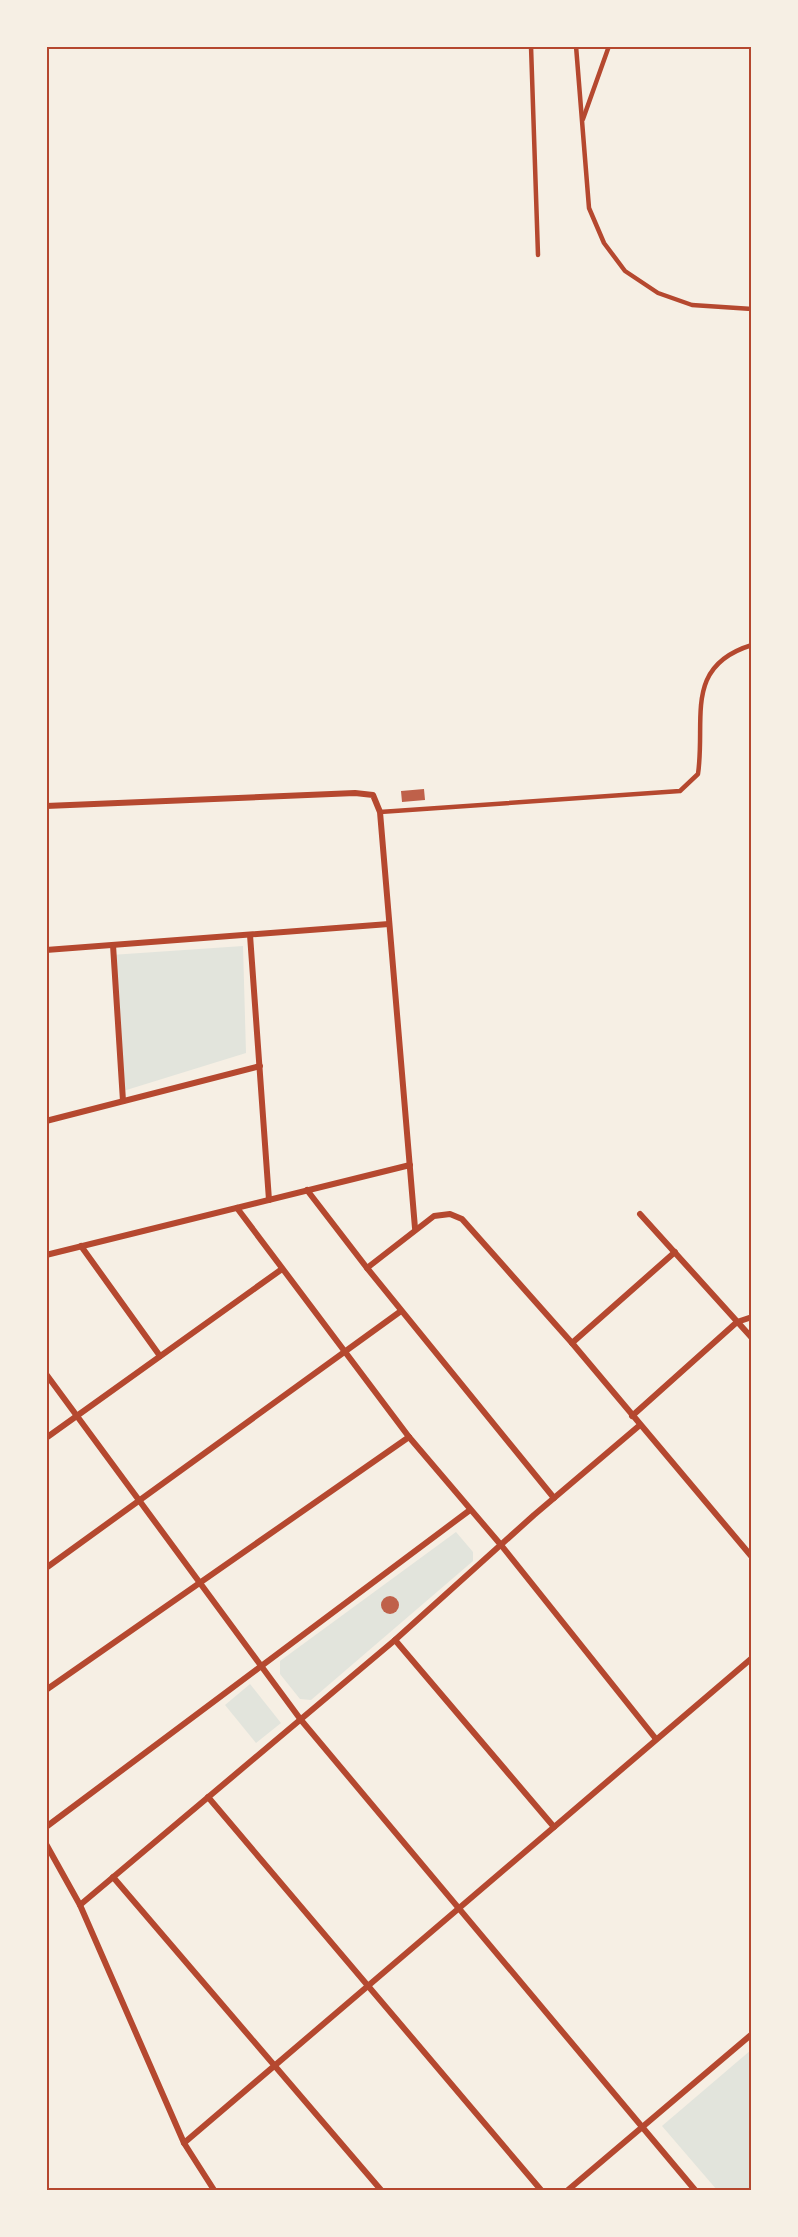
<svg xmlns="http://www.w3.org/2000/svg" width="798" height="2237" font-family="'Archivo Narrow',sans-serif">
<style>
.green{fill:#e2e4dc}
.building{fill:#bf614a}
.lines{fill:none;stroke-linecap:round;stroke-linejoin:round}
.service{stroke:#b5482f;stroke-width:4.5}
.minor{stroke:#b5482f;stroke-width:6}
.neatline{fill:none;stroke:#b5482f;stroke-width:2}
</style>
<rect width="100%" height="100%" fill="#f6efe4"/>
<g class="green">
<polygon points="243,946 246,1053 120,1092 111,955"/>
<polygon points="456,1532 473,1552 473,1561 311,1700 300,1699 280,1674 280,1661"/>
<polygon points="250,1684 281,1723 256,1743 225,1705"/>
<polygon points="751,2050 751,2189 717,2190 662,2126"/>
</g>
<g class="building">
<polygon points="424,789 425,800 402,802 401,791"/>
<circle cx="390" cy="1605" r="9"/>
</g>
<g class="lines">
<g class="service">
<polyline points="531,46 538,255"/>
<polyline points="576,46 589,208 604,243 625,271 658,293 692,305 752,309"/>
<polyline points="583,119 609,46"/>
<path d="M380,812L680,791L698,774C706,719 683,666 752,645"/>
</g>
<g class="minor">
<polyline points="46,806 355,793 373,795 380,812 415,1228"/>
<polyline points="250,935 269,1200"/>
<polyline points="113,945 123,1101"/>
<polyline points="46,950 389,924"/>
<polyline points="46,1121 260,1066"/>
<polyline points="307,1190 367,1268 554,1498"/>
<polyline points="237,1208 409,1437 501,1545 656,1739"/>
<polyline points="640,1214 752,1338"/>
<polyline points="81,1246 160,1356"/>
<polyline points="46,1255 410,1165"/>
<polyline points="367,1268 434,1216 450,1214 462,1219 572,1343 752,1557"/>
<polyline points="572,1343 675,1252"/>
<polyline points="46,1374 301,1720 695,2190"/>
<polyline points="632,1416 737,1322 752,1317"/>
<polyline points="46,1438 282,1269"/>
<polyline points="46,1568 401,1311"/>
<polyline points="395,1640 554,1827"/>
<polyline points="46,1690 409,1437"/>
<polyline points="208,1797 541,2190"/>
<polyline points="46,1827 470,1510"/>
<polyline points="46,1844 80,1905 184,2143 214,2190"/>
<polyline points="113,1877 381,2190"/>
<polyline points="80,1905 395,1640 534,1515 640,1425"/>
<polyline points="184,2143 752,1658"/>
<polyline points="568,2190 752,2034"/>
</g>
</g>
<rect width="798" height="2237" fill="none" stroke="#f6efe4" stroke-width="96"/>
<rect x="48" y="48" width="702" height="2141" class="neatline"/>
</svg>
